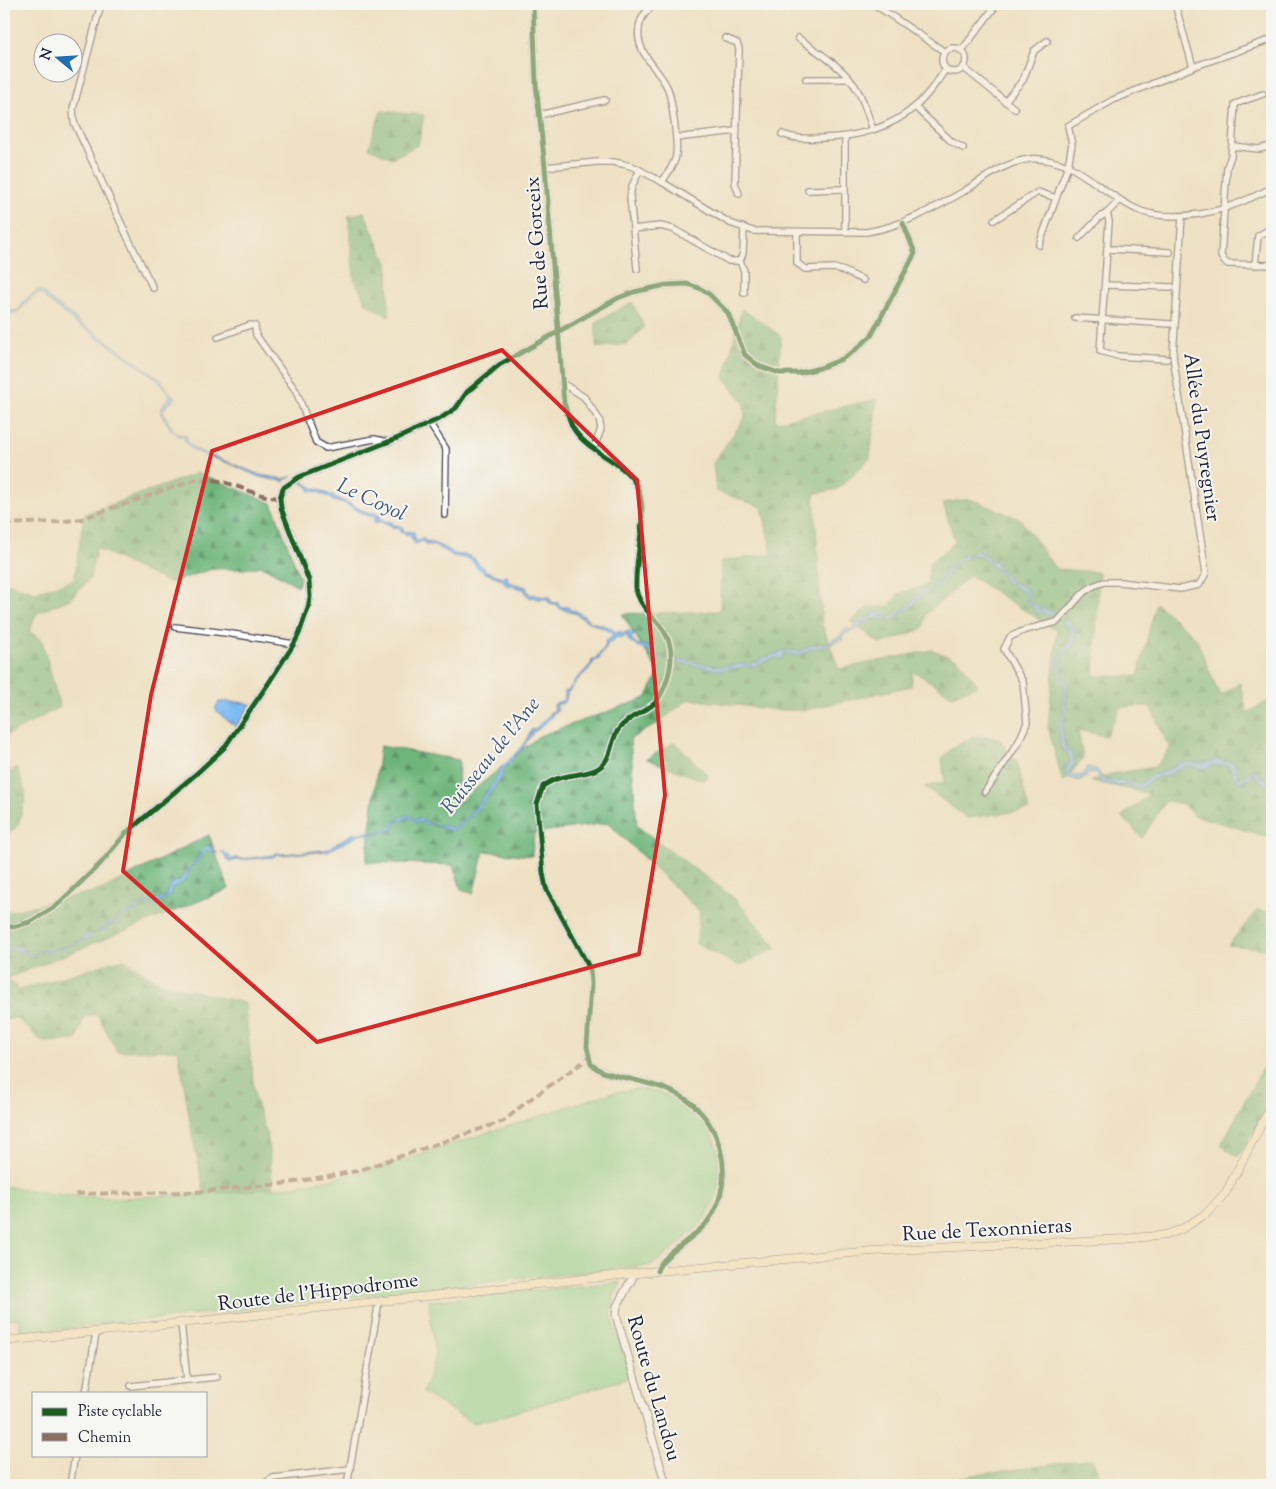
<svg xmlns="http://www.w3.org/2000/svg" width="1276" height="1489" font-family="'Sorts Mill Goudy',serif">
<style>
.forest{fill:url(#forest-firs);stroke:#486c5a}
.pitch{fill:#88d390;stroke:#557a66}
.water{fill:url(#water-ripples);stroke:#506e96}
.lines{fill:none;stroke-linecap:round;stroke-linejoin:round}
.stream{stroke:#7ebbf1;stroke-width:2}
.minor-casing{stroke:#413f50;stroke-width:8}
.tertiary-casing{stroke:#413f50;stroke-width:9}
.secondary-casing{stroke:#413f50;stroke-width:9}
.minor{stroke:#fff;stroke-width:5.5}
.tertiary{stroke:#fff;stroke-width:7}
.secondary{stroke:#fae7c3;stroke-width:8}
.quiet{stroke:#8d6e63;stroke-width:4;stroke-dasharray:8 4;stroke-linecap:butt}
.cycleway-casing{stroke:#f6f6f2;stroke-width:8}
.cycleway{stroke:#1b5e20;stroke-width:5}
.marked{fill:none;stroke:#d62828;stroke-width:4;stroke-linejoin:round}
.labels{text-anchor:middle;stroke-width:4;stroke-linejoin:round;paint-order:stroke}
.street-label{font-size:20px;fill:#22223b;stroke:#f6f6f2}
.water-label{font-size:21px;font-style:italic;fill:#42587b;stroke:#f6f6f2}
</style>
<defs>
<pattern id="forest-firs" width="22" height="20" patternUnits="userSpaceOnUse" patternTransform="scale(1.25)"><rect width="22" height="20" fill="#6eb57a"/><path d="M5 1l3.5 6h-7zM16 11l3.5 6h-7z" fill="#5a9365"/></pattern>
<pattern id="water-ripples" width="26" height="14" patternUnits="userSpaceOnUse" patternTransform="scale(1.25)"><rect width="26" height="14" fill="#7ebbf1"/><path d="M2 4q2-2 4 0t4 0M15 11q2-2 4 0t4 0" fill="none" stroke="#6da0d0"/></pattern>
</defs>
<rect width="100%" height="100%" fill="#f6f6f2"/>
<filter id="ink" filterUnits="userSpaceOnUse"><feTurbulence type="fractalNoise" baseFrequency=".02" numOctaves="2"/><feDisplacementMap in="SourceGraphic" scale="10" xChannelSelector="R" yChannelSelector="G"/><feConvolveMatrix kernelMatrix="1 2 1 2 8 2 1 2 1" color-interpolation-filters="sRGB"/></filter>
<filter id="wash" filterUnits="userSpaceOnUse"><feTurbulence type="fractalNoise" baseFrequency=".0096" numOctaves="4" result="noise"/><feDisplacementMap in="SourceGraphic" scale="20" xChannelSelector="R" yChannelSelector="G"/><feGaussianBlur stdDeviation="1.12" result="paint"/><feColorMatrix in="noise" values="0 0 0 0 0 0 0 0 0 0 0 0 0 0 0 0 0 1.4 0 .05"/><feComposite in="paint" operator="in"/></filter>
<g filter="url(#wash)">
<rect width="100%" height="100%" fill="#efe1c4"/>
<g class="forest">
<polygon points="381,111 424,115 418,145 392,158 369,148"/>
<polygon points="364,212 388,265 389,317 366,303 354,278 348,216"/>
<polygon points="632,302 644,327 628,344 596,348 596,322"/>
<polygon points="742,309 781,336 775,422 877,399 870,458 838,489 814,494 822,624 839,669 932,650 959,660 978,685 953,696 913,671 911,686 805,710 776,710 689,699 655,725 630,739 637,826 734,898 777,948 739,966 696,944 700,912 608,823 534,833 532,856 484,851 473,894 461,889 453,865 366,862 380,746 459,760 458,803 539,736 646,698 659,673 622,614 720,611 721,561 772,554 762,507 716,491 713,463 745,418 744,402 724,378"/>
<polygon points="198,473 272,503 300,578 298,586 262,566 244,569 212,569 169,583 96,548 90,579 70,599 37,613 29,631 42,641 60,707 4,737 4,582 35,592 74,580 84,514"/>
<polygon points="970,499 1020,519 1056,569 1099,572 1094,676 1138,676 1156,603 1196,638 1220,696 1240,683 1247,713 1272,699 1272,838 1193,815 1183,804 1166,801 1142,838 1122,816 1150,794 1091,781 1111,774 1155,767 1170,749 1150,706 1121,707 1106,736 1078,730 1083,758 1063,783 1048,727 1057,631 970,576 926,614 923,629 880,644 851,621 868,607 888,607 898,594 927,585 930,562 955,542 943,503"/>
<polygon points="974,736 998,738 1017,762 1029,810 967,818 925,787 945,782 942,759 950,750"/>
<polygon points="675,742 709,776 704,781 647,759"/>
<polygon points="17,767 26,795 18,825 4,838 4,776"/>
<polygon points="209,835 229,889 8,978 19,990 123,959 160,983 245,1003 255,1099 268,1139 273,1189 217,1200 206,1200 193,1139 178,1050 117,1051 97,1014 84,1017 77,1040 43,1042 16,1018 4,1020 4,913 100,890"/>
<polygon points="1258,910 1272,914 1272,952 1266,949 1228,945"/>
<polygon points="1272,1051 1272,1100 1238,1157 1221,1145"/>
<polygon points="1092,1459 1104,1485 901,1485"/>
</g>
<g class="pitch">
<path d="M635,1089C694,1089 738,1147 713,1203C706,1220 693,1232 679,1244C671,1250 659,1262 650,1265C645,1267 638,1266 633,1267C618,1268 603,1270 588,1272C536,1277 484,1282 433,1288C294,1303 158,1320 20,1333V1318L4,1319V1186L70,1196L118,1198L237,1192L292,1186L341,1177L395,1163L610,1093Z"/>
<polygon points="620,1282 621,1283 614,1296 611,1314 631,1377 503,1416 473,1423 423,1393 435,1357 429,1301"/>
</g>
<g class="water">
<path d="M38,290L44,292L50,300L74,317L80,324L93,331L161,380L169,392L176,398L163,409C163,415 172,431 178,434C181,435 184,435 187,436V441L195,449L260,475L284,479L293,476L284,480V482L281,480H275L259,477L231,464L199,453L190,448L184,440L185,437C182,436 179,436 177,435C172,432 162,416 161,412C161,406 168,398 171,396L156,378L104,341L100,340L90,331L79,326L46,299L41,293L32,296L18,312L7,314L4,316V314L7,312L19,310L24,301Z"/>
<path d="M298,479L317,490L318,489L347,503L351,504C360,511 370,513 380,514L381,516L380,519L384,521L392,522L394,525L400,526L403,528L402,531L414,532L415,538L417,540L423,538L425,541C433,543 448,548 454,554C459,555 467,554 471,557C476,559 478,565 484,568V570L502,577L507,576L508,582L526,587L529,594L531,595L534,594C539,597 543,596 550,597L551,602L558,603L562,607H568L571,611L575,610L591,622L609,627L617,633H619V631L623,633L629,631L635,633L634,636L631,638L633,641L637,644L647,646L656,655L664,658V660C654,661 653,654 647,650C640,646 634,647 628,640V636L626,635L621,638L616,637L613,641L607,643C607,648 604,652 600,655L599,659L594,661C591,670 580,676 574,684C571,688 570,691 567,694L566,700L562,704H556L558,710L552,714V716L539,729L534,731L520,752L517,753C514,759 509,763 505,768C502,772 503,775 501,779C500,781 497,782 496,784C495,785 495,787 494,788C490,795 462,828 455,830C450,832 428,824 422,822C418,824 412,820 409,817L402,821H397L392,830L376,834H361L328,851L281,855L277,854L273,857L237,860L230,862L222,853V851L229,856L232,860L236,858L245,859L273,855L277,853L282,854L326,850L352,834L367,832H376L390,828L396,820C401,819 404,815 410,815L413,818L424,820L434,825H440L455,828C470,815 482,800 493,783C497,778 499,770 503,766C513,756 526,744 531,730L535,729L549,715L550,712L555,711L554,705C557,701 561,702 565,699V691H568L578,677L580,676L591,664L592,660L596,658C598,654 602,652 604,648C606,646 605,643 606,639L608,640L612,637L613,634C600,625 586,623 575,613C569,613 566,609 561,609L557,605L549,603L548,599H538L533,597L530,598L527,595L524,589L506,585L502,579L483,572L471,559L452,556C447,550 436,547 428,544L427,546L422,541L415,544L413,541L411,536L400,532L399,528L392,527L391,525L383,523L380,521L375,523L374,520L379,516H377L375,517C372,516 369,516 367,515C357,512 343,499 333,501L328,496H327L319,492L310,491L307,486L297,480Z"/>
<path d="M976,550L987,556L991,562L995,560L1000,570L1004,571L1008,580L1027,589L1029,596V602L1036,604L1040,609L1044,608L1058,615L1056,617L1047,615L1042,612L1038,614L1032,605H1028L1025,592C1017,590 1013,584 1005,582L1002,576V574L998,572L996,568H993C989,564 986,559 981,557C968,551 956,565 947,573L946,575L948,576L936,589L931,592L922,595L911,608L900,613L897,617L892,621C889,618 885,617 882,621L880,619H874L871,621L868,620C860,630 851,630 842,636L843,639C837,641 831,645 824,647C820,648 816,648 812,649C806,652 800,656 793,655C790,655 788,654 785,653L782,659C767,655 759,671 746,666L737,669L729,668L724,671L675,662V660C690,659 705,665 720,666C731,667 740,661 751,665L753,662H759L760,659L779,653L780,651L788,650L800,651L812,645L826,643L837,638L846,629L849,628L851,630L855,628V624L858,622L863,624L862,622L866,618L873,616V613L880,612L881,617L894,615L900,610L909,606L919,594L925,591L931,590L943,578L944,568H950L962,556L970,554Z"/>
<path d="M1065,619C1073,621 1074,629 1076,637L1072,646L1062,658L1063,678L1068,684L1066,702L1067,710L1062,725L1064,744L1067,750L1071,751L1075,764L1070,770L1069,774L1082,776L1087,767C1101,768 1098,774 1105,781L1119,780L1140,784L1152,775L1164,772L1182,762L1199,763L1219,760L1232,762L1236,766V771L1238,778L1247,775L1249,771H1258L1259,775L1272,784V788L1258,779L1255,774L1252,775L1251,778L1244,779L1242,782H1239L1234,778L1229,766L1212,765L1208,768L1199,769L1185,765L1183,768L1177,770L1165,777L1159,776L1147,783V785L1136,789L1134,786H1129L1102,784L1096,773L1088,774C1080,784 1077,780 1066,777L1065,767L1070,763L1068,753L1061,749L1058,725L1064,710L1062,704L1065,688L1064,684L1059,677V657L1065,648L1068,646C1070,634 1075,632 1063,622Z"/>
<polygon points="219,702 238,702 251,704 236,727 222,716 215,709"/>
<path d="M207,845H208L215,853L217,852V854H215L207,850C199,859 189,869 184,882L172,888L170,896C164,900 158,903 152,906L149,904L139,908L135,913C132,913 121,916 118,918V921C116,925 112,926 108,925L107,929L95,933L89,939L78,942L74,945H70L65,950L63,948L50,952L36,953L31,957L27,953H25C19,951 10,947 4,952V949C9,946 17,945 23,947V950L28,951L32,954C37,951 60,947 65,947L106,927V922L112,924L115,922L116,917C120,914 130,911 134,911L136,907L145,904L146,902L148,901L151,904L156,900L165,897L169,888L175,881L178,882C189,871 197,857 207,845Z"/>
</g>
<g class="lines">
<polyline class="stream" points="470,558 478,568 483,570"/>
</g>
</g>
<g filter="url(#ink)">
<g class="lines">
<defs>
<g id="minor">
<polyline points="101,4 73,109 74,122 128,238 153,288"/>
<path d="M533,4L536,84L545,167L564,403C567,411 569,420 573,428C588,453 623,460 637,486C650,514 634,557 636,588C639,611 663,621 669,642C675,659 667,689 655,703C644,713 627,717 618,730C610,742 612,761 597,769C585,775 572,774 560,778C554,779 548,783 543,786L537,804L543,873L546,888L590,969L591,984L587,1047L591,1064L596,1068L603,1072C626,1079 651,1082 673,1092C721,1113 739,1178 708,1221C696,1238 662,1254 657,1271"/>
<path d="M656,4C647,9 640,18 639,28C635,54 659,68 668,89C672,101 678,143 676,155C675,165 667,174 662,182"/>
<polyline points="874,4 945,52"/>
<polyline points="1175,4 1193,67"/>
<polyline points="725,38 737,43 739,49 735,183 739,194"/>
<path d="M798,38C818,52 841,66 855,86C864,99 868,116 873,130"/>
<circle cx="954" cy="60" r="12"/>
<polyline points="962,50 997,4"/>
<polyline points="964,68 1015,109"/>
<polyline points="806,79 849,79"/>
<polyline points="1005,101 1023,80 1034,51 1047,41"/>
<polyline points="915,107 952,142 963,148"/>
<polyline points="539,115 605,100"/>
<path d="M782,134C796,140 809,138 824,138C856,137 892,128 917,105C928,95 937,82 946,69"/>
<polyline points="676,138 736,131"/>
<polyline points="845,138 845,232"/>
<polyline points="1232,146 1235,104 1263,94"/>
<polyline points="1272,146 1259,149 1232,146 1231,156 1227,167 1221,256 1224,261 1228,264 1272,265"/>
<path d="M545,167L597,162H613L623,164L634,167L662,182L730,223L753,231L866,232C900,227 931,210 961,193C983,180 1004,162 1030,159C1044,158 1056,162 1068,166L1072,144L1068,126L1113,100L1193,67L1272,39"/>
<polyline points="808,190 844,189"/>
<polyline points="1120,200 1107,213 1109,221 1100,351 1118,356 1167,359"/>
<polyline points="994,220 1038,192 1056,198"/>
<polyline points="633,229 660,226 673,229 729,261 740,261 743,253 744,229"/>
<polyline points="797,232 797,263 805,269 834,268 844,271 863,280"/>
<polyline points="1079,238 1099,218 1107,213"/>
<path d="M1039,245L1068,166C1092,178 1112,198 1136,209C1148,215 1161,216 1174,216C1212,216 1239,204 1272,188"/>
<polyline points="1107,249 1170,252"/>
<polyline points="740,261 744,271 744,293"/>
<polyline points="1255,265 1258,236 1272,228"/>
<polyline points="637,269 630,197 632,186 640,170"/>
<polyline points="1105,285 1172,287"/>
<polyline points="1075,318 1171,324"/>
<polyline points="218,337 250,325 255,326 256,335 296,391 316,442 326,448 374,439 388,442"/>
<polyline points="562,383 584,397 599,419 601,429 594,448"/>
<polyline points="430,424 446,449 445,515"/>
<polyline points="175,627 226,633 294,644"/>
<polyline points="985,792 1018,743 1027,723 1023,682 1004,649 1010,637 1025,630 1057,622 1083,593 1093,586 1104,582 1120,582 1180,589 1199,585 1206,573 1173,356 1182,216"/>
<polyline points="4,926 13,927 30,922 56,906 101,863 126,833 196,774 224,748 268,684 294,644 299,634 308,608 310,597 309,581 281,508 280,498 283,488 299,477 398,438 441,418 456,408 467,392 499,365 618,298 634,292 666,285 688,284 701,289 709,294 728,313 745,355 759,366 779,373 799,373 820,368 842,359 854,351 871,336 915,253 903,223"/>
<polyline points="187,1380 217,1377"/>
<polyline points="131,1386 187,1380 181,1323"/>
<polyline points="86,1393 96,1333"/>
<polyline points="70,1485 75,1455"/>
<polyline points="262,1485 273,1478 350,1469"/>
<polyline points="347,1485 379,1301"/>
</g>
<polyline id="tertiary" points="635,1273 617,1306 616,1315 666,1485"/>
<polyline id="secondary" points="4,1341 181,1323 657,1271 872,1251 1124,1239 1166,1235 1182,1229 1207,1213 1226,1192 1272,1104"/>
</defs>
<use href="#minor" class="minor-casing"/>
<use href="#tertiary" class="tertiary-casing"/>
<use href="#secondary" class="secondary-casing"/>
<use href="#minor" class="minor"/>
<use href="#tertiary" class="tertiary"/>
<use href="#secondary" class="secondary"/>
<g class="quiet">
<path d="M4,524L58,522L81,519L194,480C223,474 250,497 280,498"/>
<polyline points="76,1194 196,1192 289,1183 357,1171 504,1121 525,1103 589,1058"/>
</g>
<defs>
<g id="cycleway">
<path d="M533,4L536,84L545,167L564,403C567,411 569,420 573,428C588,453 623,460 637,486C650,514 634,557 636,588C639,611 663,621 669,642C675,659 667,689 655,703C644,713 627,717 618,730C610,742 612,761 597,769C585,775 572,774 560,778C554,779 548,783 543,786L537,804L543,873L546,888L590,969L591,984L587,1047L591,1064L596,1068L603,1072C626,1079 651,1082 673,1092C721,1113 739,1178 708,1221C696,1238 662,1254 657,1271"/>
<polyline points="4,926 13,927 30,922 56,906 101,863 126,833 196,774 224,748 268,684 294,644 299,634 308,608 310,597 309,581 281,508 280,498 283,488 299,477 398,438 441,418 456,408 467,392 499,365 618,298 634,292 666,285 688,284 701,289 709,294 728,313 745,355 759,366 779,373 799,373 820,368 842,359 854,351 871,336 915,253 903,223"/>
</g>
</defs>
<use href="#cycleway" class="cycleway-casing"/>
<use href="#cycleway" class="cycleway"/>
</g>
</g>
<path d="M0 0H1276V1489H0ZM502,350L637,480L665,795L639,954L317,1042L123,871L151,695L212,451Z" fill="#efe1c4" fill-opacity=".55" fill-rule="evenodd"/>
<path class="marked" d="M502,350L637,480L665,795L639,954L317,1042L123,871L151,695L212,451Z"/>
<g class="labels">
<g class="street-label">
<text transform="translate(536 243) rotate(-94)" y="7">Rue de Gorceix</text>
<text transform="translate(1203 437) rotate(82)" y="7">Allée du Puyregnier</text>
<text transform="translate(987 1229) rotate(-3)" y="7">Rue de Texonnieras</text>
<text transform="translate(318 1291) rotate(-7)" y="7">Route de l'Hippodrome</text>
<text transform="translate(655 1388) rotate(74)" y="7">Route du Landou</text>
</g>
<g class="water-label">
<text transform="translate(372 499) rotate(25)" y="7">Le Coyol</text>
<text transform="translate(490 755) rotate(-51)" y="7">Ruisseau de l'Ane</text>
</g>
</g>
<rect width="1276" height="1489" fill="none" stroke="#f6f6f2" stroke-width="20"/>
<rect x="32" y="1392" width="175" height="65" fill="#f6f6f2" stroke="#a1a1a9"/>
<rect x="42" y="1408" width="25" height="8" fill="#1b5e20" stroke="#a1a1a9"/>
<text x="78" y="1416" font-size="15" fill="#22223b">Piste cyclable</text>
<rect x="42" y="1433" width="25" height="8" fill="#8d6e63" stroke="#a1a1a9"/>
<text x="78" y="1442" font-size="15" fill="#22223b">Chemin</text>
<g transform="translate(58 58) rotate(288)"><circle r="24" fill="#f6f6f2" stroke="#a1a1a9"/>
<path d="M0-4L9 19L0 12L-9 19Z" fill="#1f6fb2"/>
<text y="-8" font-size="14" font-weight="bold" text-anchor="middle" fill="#22223b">N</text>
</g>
</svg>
